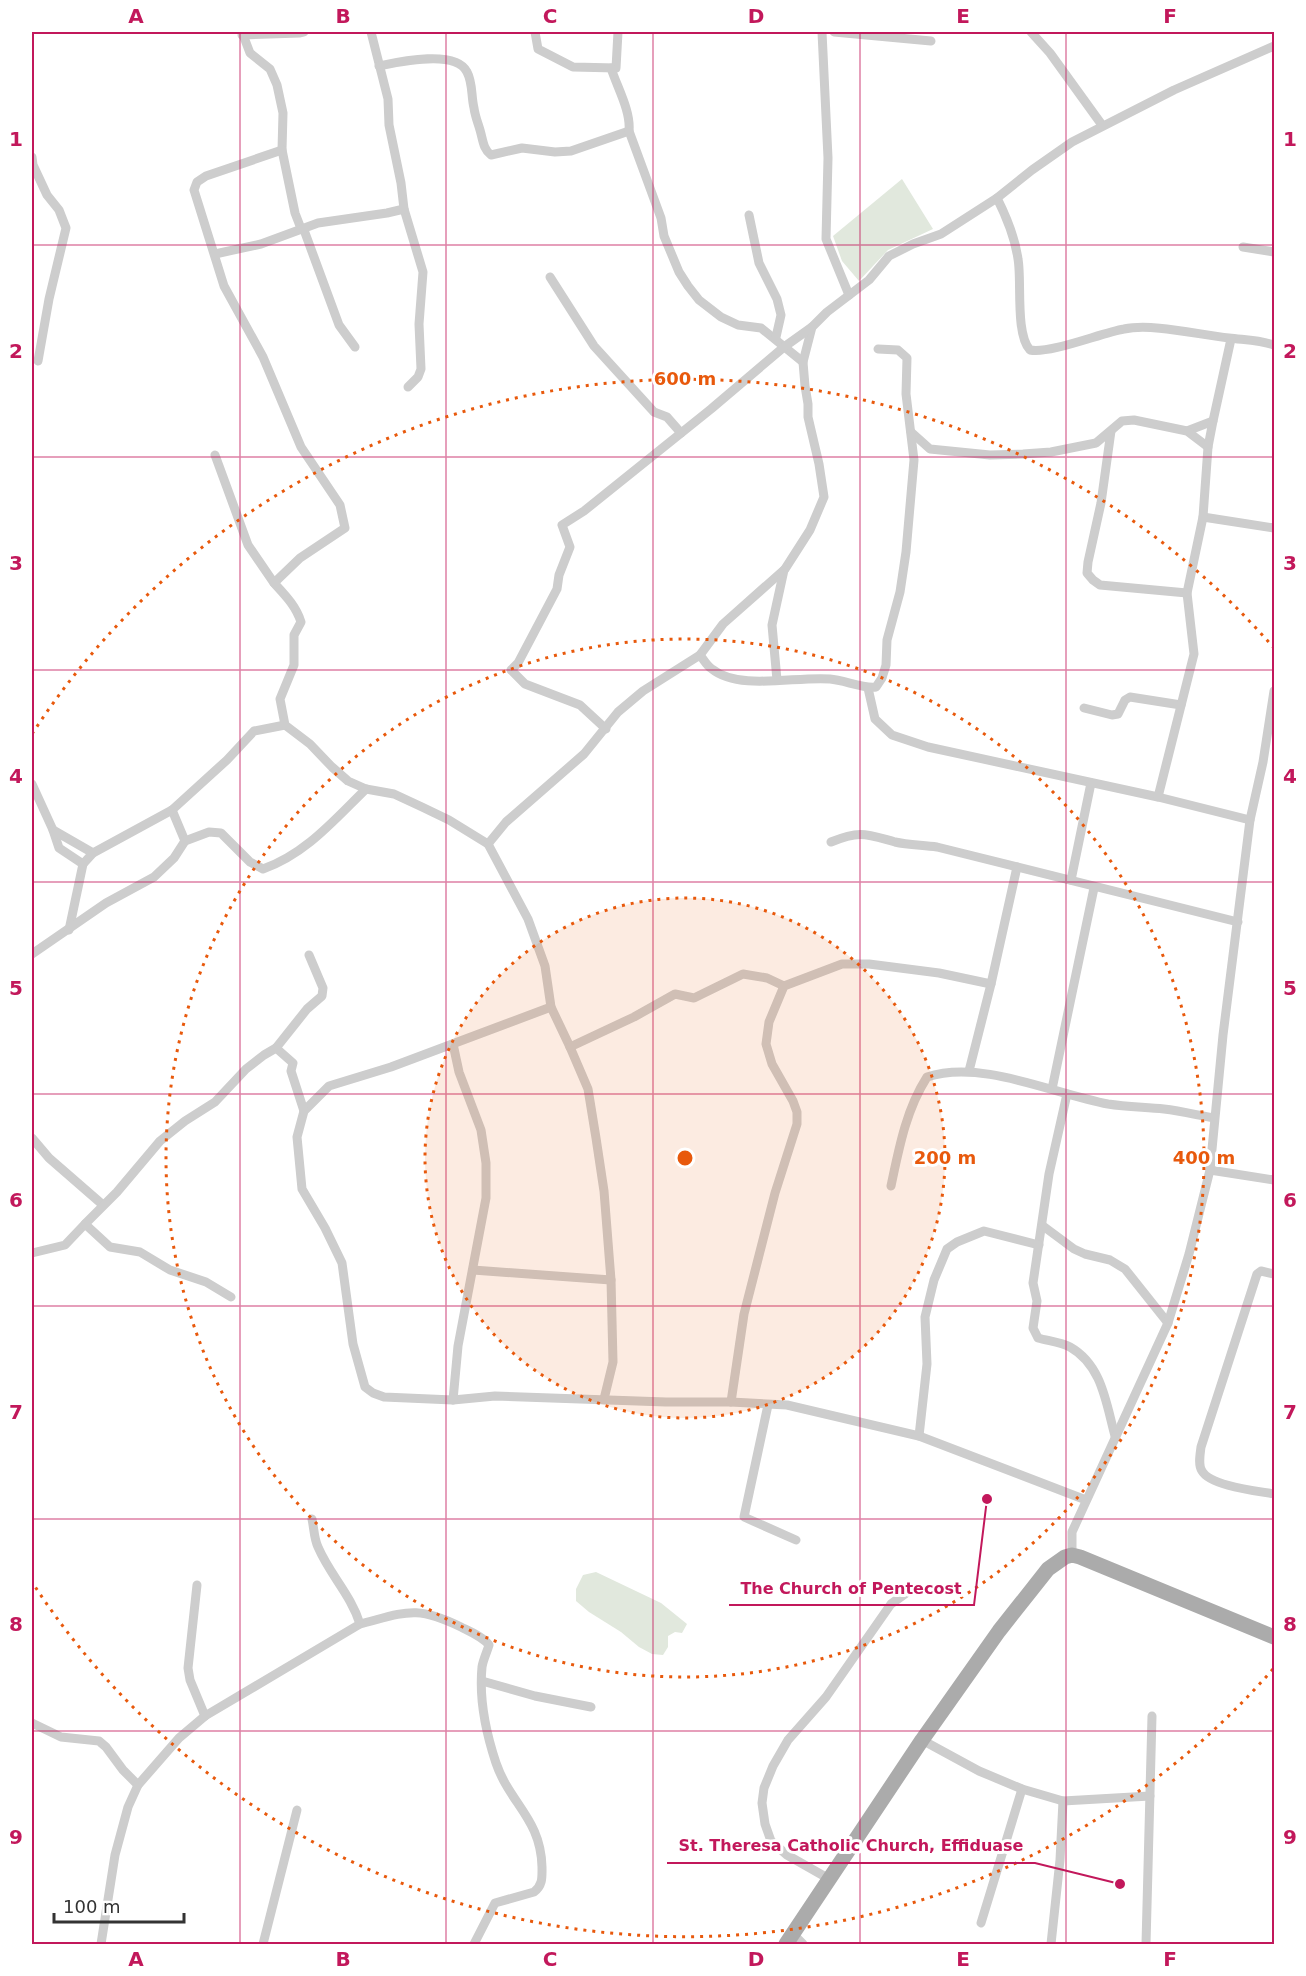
<svg xmlns="http://www.w3.org/2000/svg" width="1306" height="1976" font-family="'DejaVu Sans',sans-serif">
<style>
.green{fill:#e1e8dd}
.lines{fill:none;stroke-linecap:round;stroke-linejoin:round}
.minor{stroke:#cdcdcd;stroke-width:9}
.primary{stroke:#ababab;stroke-width:15}
.grid{fill:none;stroke:#c2185b;stroke-width:1.5;stroke-opacity:0.55}
.ring{fill:none;stroke:#e8590c;stroke-width:3;stroke-dasharray:3 6}
.centre{fill:#e8590c;stroke:#fff;stroke-width:3}
.ring-label{font-size:18px;text-anchor:middle;font-weight:bold;fill:#e8590c;stroke:#fff;stroke-width:6;stroke-linejoin:round;paint-order:stroke}
.leader{fill:none;stroke:#c2185b;stroke-width:2}
.callout-dot{fill:#c2185b;stroke:#fff;stroke-width:2}
.callout-label{font-size:16px;text-anchor:middle;font-weight:bold;fill:#c2185b;stroke:#fff;stroke-width:6;stroke-linejoin:round;paint-order:stroke}
.neatline{fill:none;stroke:#c2185b;stroke-width:2}
.grid-label{font-size:20px;text-anchor:middle;font-weight:bold;fill:#c2185b}
</style>
<rect width="100%" height="100%" fill="#fff"/>
<g class="green">
<polygon points="902,179 933,229 888,250 859,281 842,261 833,236"/>
<polygon points="596,1572 661,1603 687,1624 682,1633 675,1632 668,1636 668,1647 663,1655 652,1654 639,1647 621,1632 589,1612 576,1601 576,1589 583,1575"/>
</g>
<g class="lines">
<g class="minor">
<polyline points="242,32 250,53 270,69 277,85 283,113 282,150 295,213 300,226 304,230 339,325 355,347"/>
<polyline points="371,32 388,99 389,125 401,183 404,209 423,272 419,324 421,369 418,377 408,387"/>
<polyline points="535,32 538,49 573,67 616,68 618,32"/>
<polyline points="822,32 828,158 826,239 849,295"/>
<polyline points="834,32 931,41"/>
<polyline points="1031,32 1050,53 1102,125"/>
<polyline points="242,35 300,33 304,32"/>
<path d="M379,66C398,62 456,49 467,72C473,83 471,96 474,108C475,116 478,123 480,130C483,140 483,149 491,155L522,148L555,152L571,151L629,131"/>
<path d="M611,68C617,87 631,111 629,131L661,218L664,236L679,272L688,286L699,300L721,317L738,325L761,328L803,362"/>
<path d="M282,150L206,176L197,182L194,190L224,286L263,357L301,447L340,505L345,528L300,558L274,583C285,595 296,606 301,622L294,635V665L280,699L285,725L310,744L332,767L348,781L366,789L394,794L422,807L449,820L488,844L528,919L545,966L551,1007L570,1047L588,1089L596,1138L604,1191L611,1280L613,1362L604,1399"/>
<polyline points="32,157 33,165 47,195 59,210 66,228 49,299 38,361"/>
<path d="M997,198C1007,218 1015,237 1018,259C1022,280 1015,334 1030,350C1050,354 1101,333 1124,329C1153,323 1199,335 1229,338C1245,340 1259,340 1274,345"/>
<polyline points="749,215 759,263 777,299 781,315 776,337"/>
<polyline points="1243,247 1274,252"/>
<polyline points="215,254 261,244 318,223 387,213 404,209"/>
<polyline points="550,277 594,346 654,412 667,417 681,433"/>
<polyline points="1111,431 1101,503 1088,562 1087,573 1093,580 1100,585 1187,593"/>
<polyline points="1187,431 1213,421"/>
<polyline points="911,432 930,449 990,455 1023,454 1051,452 1096,443 1122,421 1134,420 1187,431 1208,447"/>
<polyline points="215,455 248,545 274,583"/>
<polyline points="1203,517 1274,528"/>
<polyline points="700,655 723,624 785,569 810,530 824,497 819,464 808,417 808,404 805,386 803,362 812,327 827,312 869,280 889,256 913,244 941,234 997,198 1032,170 1072,142 1174,90 1274,46"/>
<polyline points="777,680 772,625 784,570"/>
<polyline points="868,688 875,719 892,735 928,747 1158,797 1250,820"/>
<polyline points="1084,708 1112,715 1118,714 1125,700 1130,697 1181,705"/>
<polyline points="606,729 580,705 525,684 511,670 518,663 557,589 559,575 570,547 562,525 584,511 711,409 784,347 812,327"/>
<polyline points="32,784 53,830 59,848 83,864 69,930"/>
<polyline points="1158,797 1194,654 1187,593 1203,517 1208,447 1213,421 1231,339"/>
<polyline points="172,810 185,841"/>
<polyline points="53,830 93,853"/>
<path d="M831,842C860,830 866,834 895,842C908,845 923,845 937,847L1238,922"/>
<path d="M488,844L506,822L584,754L618,712L643,691L700,655C704,660 707,666 712,669C739,691 796,676 830,679C844,680 864,689 876,687L882,678L886,665L887,640L900,592L906,552L914,460L906,394L907,358L898,350L878,349"/>
<polyline points="83,864 93,853 172,810 227,760 254,731 285,725"/>
<polyline points="1071,880 1091,783"/>
<path d="M32,954L106,903L154,877L174,858L185,841L209,832L221,833L250,862L263,869C306,854 335,819 366,789"/>
<polyline points="551,1007 391,1067 329,1086 304,1111 297,1137 302,1189 325,1228 342,1263 353,1344 365,1387 373,1393 384,1397 453,1400 495,1396 666,1402 731,1402 787,1405 919,1436 1086,1500"/>
<polyline points="570,1047 634,1017 675,994 694,998 743,974 767,978 784,986"/>
<polyline points="276,1048 307,1009 322,996 323,988 309,955"/>
<polyline points="969,1071 991,984 1017,867"/>
<polyline points="1052,1089 1094,888"/>
<path d="M1067,1094L1049,1174L1033,1283L1037,1301L1033,1328L1038,1338C1048,1341 1061,1342 1070,1347C1102,1365 1106,1403 1115,1436"/>
<polyline points="32,1138 49,1158 103,1205"/>
<polyline points="1210,1170 1274,1180"/>
<path d="M891,1186C899,1148 906,1110 927,1077C981,1059 1054,1094 1108,1104C1127,1107 1145,1107 1164,1109C1181,1111 1197,1115 1214,1118"/>
<polyline points="1043,1226 1074,1249 1085,1254 1110,1260 1125,1269 1168,1323"/>
<polyline points="32,1253 65,1245 85,1224"/>
<polyline points="473,1270 611,1280"/>
<path d="M1274,1274L1261,1271L1257,1274L1201,1447C1200,1455 1198,1465 1202,1471C1210,1486 1258,1491 1274,1494"/>
<polyline points="231,1297 206,1282 170,1270 140,1252 110,1247 85,1224 117,1192 160,1141 185,1121 215,1102 246,1069 264,1055 276,1048 293,1063 291,1071 304,1111"/>
<polyline points="453,1400 458,1346 486,1198 486,1163 481,1130 459,1072 453,1044"/>
<polyline points="731,1402 744,1314 775,1193 797,1124 797,1112 793,1101 772,1064 766,1044 769,1022 784,986 842,964 869,964 939,973 991,984"/>
<polyline points="768,1405 744,1517 796,1540"/>
<polyline points="919,1436 927,1364 925,1317 934,1280 947,1249 957,1242 984,1231 1039,1245"/>
<polyline points="1072,1555 1072,1532 1168,1323 1189,1254 1210,1170 1223,1035 1250,820 1263,762 1274,691"/>
<polyline points="197,1585 188,1668 190,1680 205,1716"/>
<path d="M360,1624C407,1612 416,1605 461,1627C471,1632 483,1637 489,1645C487,1652 483,1660 482,1667C479,1698 486,1733 496,1763C510,1804 541,1819 542,1867C542,1877 543,1885 534,1892L495,1903L474,1944"/>
<polyline points="482,1681 535,1696 591,1707"/>
<polyline points="32,1723 61,1737 99,1741 106,1747 123,1770 138,1785"/>
<polyline points="922,1740 979,1771 1022,1789 1063,1801 1150,1796"/>
<polyline points="831,1880 787,1855 771,1841 765,1824 762,1803 764,1788 773,1766 788,1740 826,1697 891,1604 909,1591"/>
<polyline points="981,1923 1022,1789"/>
<polyline points="793,1934 803,1944"/>
<path d="M101,1944L115,1855L128,1807L138,1785L179,1738L205,1716L360,1624C351,1595 330,1575 318,1547C314,1539 314,1528 312,1519"/>
<polyline points="263,1944 297,1810"/>
<polyline points="1051,1944 1060,1860 1063,1801"/>
<polyline points="1146,1944 1152,1716"/>
</g>
<polyline class="primary" points="786,1944 922,1740 999,1631 1048,1569 1065,1557 1072,1555 1080,1557 1274,1637"/>
</g>
<path class="grid" d="M240,32V1944M446,32V1944M653,32V1944M860,32V1944M1066,32V1944M32,245H1274M32,457H1274M32,670H1274M32,882H1274M32,1094H1274M32,1306H1274M32,1519H1274M32,1731H1274"/>
<circle cx="685" cy="1158" r="260" fill="#e8590c" fill-opacity=".12"/>
<g class="ring">
<circle cx="685" cy="1158" r="260"/>
<circle cx="685" cy="1158" r="519"/>
<path d="M1273 1669A779 779 0 0 1 32 1582M32 734A779 779 0 0 1 1273 647"/>
</g>
<circle cx="685" cy="1158" r="9" class="centre"/>
<g class="ring-label">
<text x="685" y="385">600 m</text>
<text x="945" y="1164">200 m</text>
<text x="1204" y="1164">400 m</text>
</g>
<path class="leader" d="M987 1499L974 1605H729M1120 1884L1035 1863H667"/>
<g class="callout-dot">
<circle cx="987" cy="1499" r="6"/>
<circle cx="1120" cy="1884" r="6"/>
</g>
<g class="callout-label">
<text x="851" y="1594">The Church of Pentecost</text>
<text x="851" y="1851">St. Theresa Catholic Church, Effiduase</text>
</g>
<rect width="1306" height="1976" fill="none" stroke="#ffffff" stroke-width="66"/>
<path d="M54 1913v9h130v-9" fill="none" stroke="#333333" stroke-width="3"/>
<text x="63" y="1913" font-size="18" fill="#333333" stroke="#ffffff" stroke-width="4.5" paint-order="stroke">100 m</text>
<rect x="33" y="33" width="1240" height="1910" class="neatline"/>
<g class="grid-label">
<text x="136" y="23">A</text>
<text x="343" y="23">B</text>
<text x="550" y="23">C</text>
<text x="756" y="23">D</text>
<text x="963" y="23">E</text>
<text x="1170" y="23">F</text>
<text x="16" y="146">1</text>
<text x="1290" y="146">1</text>
<text x="16" y="358">2</text>
<text x="1290" y="358">2</text>
<text x="16" y="570">3</text>
<text x="1290" y="570">3</text>
<text x="16" y="783">4</text>
<text x="1290" y="783">4</text>
<text x="16" y="995">5</text>
<text x="1290" y="995">5</text>
<text x="16" y="1207">6</text>
<text x="1290" y="1207">6</text>
<text x="16" y="1419">7</text>
<text x="1290" y="1419">7</text>
<text x="16" y="1631">8</text>
<text x="1290" y="1631">8</text>
<text x="16" y="1844">9</text>
<text x="1290" y="1844">9</text>
<text x="136" y="1966">A</text>
<text x="343" y="1966">B</text>
<text x="550" y="1966">C</text>
<text x="756" y="1966">D</text>
<text x="963" y="1966">E</text>
<text x="1170" y="1966">F</text>
</g>
</svg>
